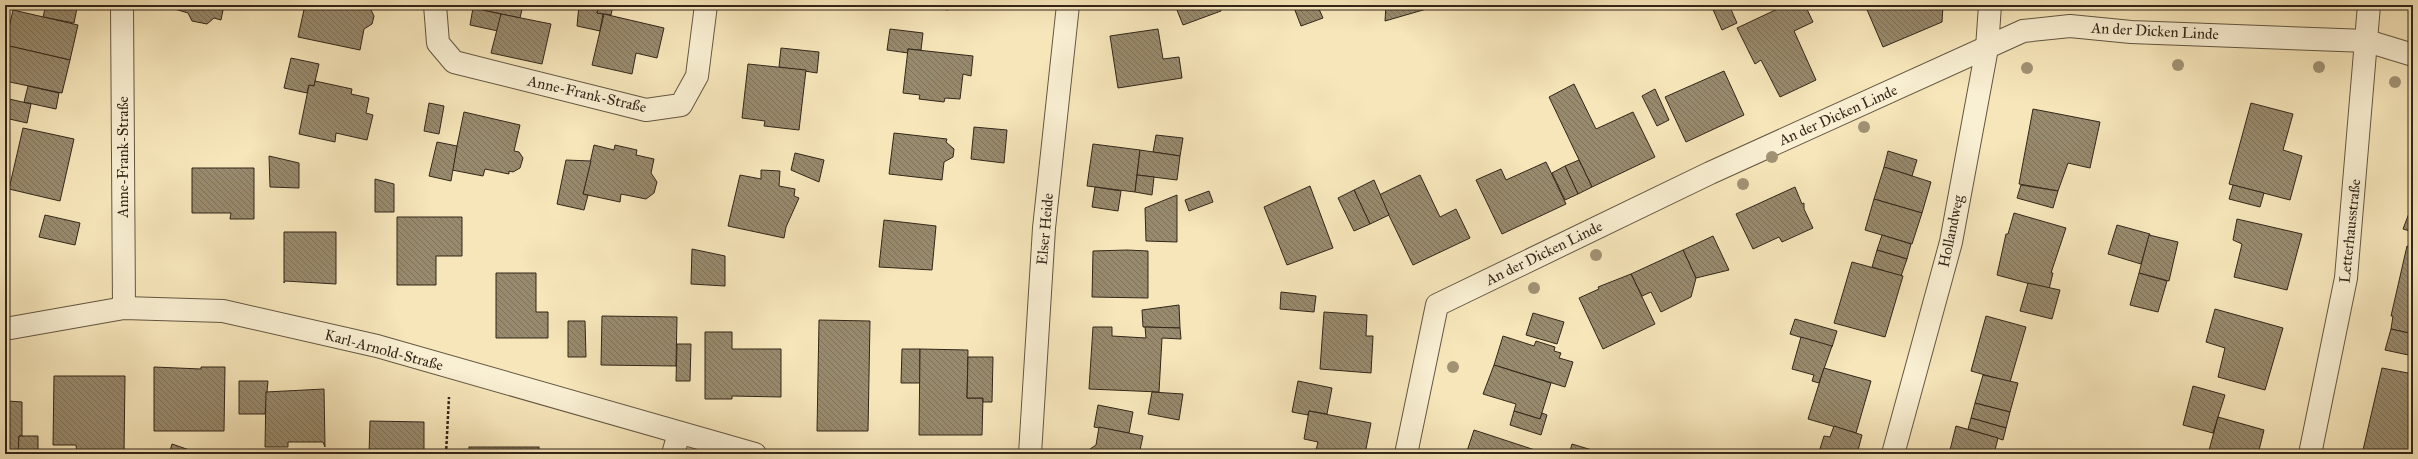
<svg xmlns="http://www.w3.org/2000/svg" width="2418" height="459" font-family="'IM FELL Great Primer',serif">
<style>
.building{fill:url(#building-back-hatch);stroke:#332619}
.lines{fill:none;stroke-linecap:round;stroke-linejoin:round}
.minor-casing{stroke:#645641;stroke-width:24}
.path{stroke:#332619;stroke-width:2.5;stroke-dasharray:3 2;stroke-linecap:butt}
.minor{stroke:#f9efd2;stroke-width:22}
.tree{fill:#a19274}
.labels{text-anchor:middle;stroke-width:3.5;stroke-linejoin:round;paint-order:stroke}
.street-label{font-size:15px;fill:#332619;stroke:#f9efd2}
</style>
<defs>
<pattern id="building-back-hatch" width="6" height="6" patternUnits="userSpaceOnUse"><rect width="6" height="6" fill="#988a6d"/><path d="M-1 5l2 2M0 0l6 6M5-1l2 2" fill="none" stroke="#7d7159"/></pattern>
</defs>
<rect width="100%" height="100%" fill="#f6e6ba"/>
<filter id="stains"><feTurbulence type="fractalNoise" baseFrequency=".005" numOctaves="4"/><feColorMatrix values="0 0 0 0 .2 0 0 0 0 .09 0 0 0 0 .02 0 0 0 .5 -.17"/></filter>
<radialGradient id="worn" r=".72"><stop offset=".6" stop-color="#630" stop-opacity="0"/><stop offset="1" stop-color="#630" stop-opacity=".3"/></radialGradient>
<g class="building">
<polygon points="46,5 62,5 77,8 74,23 43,17"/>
<polygon points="161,5 224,5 221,20 214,18 207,24 192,21 188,13"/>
<polygon points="305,5 369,6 374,16 372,24 364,29 360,50 298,37"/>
<polygon points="523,5 520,18 468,7 470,5"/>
<polygon points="579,5 599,5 597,13 603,14 600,31 577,26"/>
<polygon points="599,5 613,5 611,15 597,13"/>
<polygon points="934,5 970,5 970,9 952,7 948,10 941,9"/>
<polygon points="1175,5 1219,5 1221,11 1183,25"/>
<polygon points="1293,5 1330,5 1319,9 1323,18 1301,26"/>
<polygon points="1386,5 1429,5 1430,8 1385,21"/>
<polygon points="1711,5 1729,5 1737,23 1722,30"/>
<polygon points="1786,5 1805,5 1813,22 1794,31 1816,80 1780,97 1761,60 1755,64 1737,28"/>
<polygon points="1865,5 1868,7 1873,5 1943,5 1942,22 1883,47"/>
<polygon points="473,8 501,14 498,31 470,25"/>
<polygon points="13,10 78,25 70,60 5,45"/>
<polygon points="501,14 551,24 542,64 491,53"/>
<polygon points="604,14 664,28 657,58 636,53 632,74 592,65"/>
<polygon points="890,29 923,33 921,50 908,49 908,53 887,50"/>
<polygon points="1158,29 1163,59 1179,57 1182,78 1118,88 1110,36"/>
<polygon points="5,45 70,60 62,93 5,81"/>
<polygon points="781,48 819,52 817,73 779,67"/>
<polygon points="908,49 973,56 971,76 963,74 960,99 945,98 944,102 919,99 920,95 903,93"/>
<polygon points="291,58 319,64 314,86 309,85 307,93 284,88"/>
<polygon points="748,64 806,70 799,130 764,126 765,121 742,118"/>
<polygon points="1724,71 1744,115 1686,142 1665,97"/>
<polygon points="315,81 352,89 351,94 369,98 366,113 373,115 367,140 336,133 335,142 299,134 309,85 314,86"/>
<polygon points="1574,84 1596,129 1633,112 1655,157 1592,187 1549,97"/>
<polygon points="28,86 59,93 56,109 24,102"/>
<polygon points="1655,89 1669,120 1657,126 1642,96"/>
<polygon points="5,98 31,104 27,123 5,118"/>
<polygon points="429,103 444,106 439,134 424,131"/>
<polygon points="2251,103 2293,114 2283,150 2302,156 2290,200 2229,184"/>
<polygon points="2033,109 2100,122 2090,168 2068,163 2058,191 2019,184"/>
<polygon points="464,112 520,125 514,151 519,152 523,158 520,168 513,172 509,171 509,174 485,169 483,176 452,170"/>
<polygon points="974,127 1007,130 1004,163 971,159"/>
<polygon points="23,128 74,139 60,201 9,189"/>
<polygon points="894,133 947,139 946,142 954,149 953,157 944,162 942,180 889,174"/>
<polygon points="1156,135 1183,138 1180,156 1153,152"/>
<polygon points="437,142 457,146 451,181 429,176"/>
<polygon points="1093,144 1140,150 1135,192 1087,186"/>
<polygon points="594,145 614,150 615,145 637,150 636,155 654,159 651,173 657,182 654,193 646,199 621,194 620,202 583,194"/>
<polygon points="1140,150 1180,156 1177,180 1137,175"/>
<polygon points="1888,151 1917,160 1912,176 1884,167"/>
<polygon points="795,153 824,160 819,182 791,170"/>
<polygon points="269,156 299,163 299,188 270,187"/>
<polygon points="566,160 591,161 583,194 588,195 584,210 557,204"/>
<polygon points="1579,160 1592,187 1578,194 1565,166"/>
<polygon points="1546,162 1566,204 1502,234 1476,180 1501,169 1506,180"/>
<polygon points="1565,166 1578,194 1565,200 1552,173"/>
<polygon points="1884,167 1931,182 1922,213 1874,199"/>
<polygon points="192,168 254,168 254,219 230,219 231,213 192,213"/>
<polygon points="761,170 780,171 779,186 795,189 794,196 799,198 786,227 784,238 728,226 740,175 761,179"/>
<polygon points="1137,175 1154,177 1152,195 1135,192"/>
<polygon points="1420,175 1440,217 1456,209 1470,238 1413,265 1379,195"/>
<polygon points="375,179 394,184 394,212 375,212"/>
<polygon points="1374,180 1389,215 1370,224 1354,190"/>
<polygon points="2021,185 2058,191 2053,208 2017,198"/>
<polygon points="2233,185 2264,193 2260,207 2229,199"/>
<polygon points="1310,186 1333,248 1287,265 1264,207"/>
<polygon points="1095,187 1121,191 1118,211 1092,207"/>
<polygon points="1795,187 1802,204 1804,203 1804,209 1813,228 1782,242 1779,237 1753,249 1736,214"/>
<polygon points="1354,190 1370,224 1354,231 1338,198"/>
<polygon points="1209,191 1213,202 1189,211 1185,200"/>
<polygon points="1177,195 1177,242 1146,241 1145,208"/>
<polygon points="1874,199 1922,213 1912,244 1865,230"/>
<polygon points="2411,208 2413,208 2413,232 2403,229"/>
<polygon points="2014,213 2066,228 2051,273 2053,273 2049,289 1997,275 2006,234 2008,234"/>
<polygon points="45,215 80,223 75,245 39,237"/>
<polygon points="397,217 462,217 462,256 436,256 436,285 397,285"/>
<polygon points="2237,219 2302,234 2287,290 2234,277 2242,244 2233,240"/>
<polygon points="884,220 936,226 932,270 879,267"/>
<polygon points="2117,225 2150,234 2141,264 2108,254"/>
<polygon points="284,232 336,232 336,284 285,281 284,283"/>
<polygon points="1882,235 1911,244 1907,259 1877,250"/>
<polygon points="2149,235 2178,242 2169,281 2139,273"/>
<polygon points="1713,236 1729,270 1696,278 1683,250"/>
<polygon points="2407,246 2413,247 2413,334 2391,329 2393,316 2391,316"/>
<polygon points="692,249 725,256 725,286 691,284"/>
<polygon points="1127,250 1148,251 1148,298 1092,297 1093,251"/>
<polygon points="1683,250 1696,278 1691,297 1661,312 1651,292 1642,296 1631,274"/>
<polygon points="1877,250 1907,259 1901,276 1872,267"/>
<polygon points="1852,262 1903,276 1885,337 1834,323"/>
<polygon points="496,273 536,273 536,312 548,312 548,338 496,338"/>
<polygon points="2139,273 2167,281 2158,312 2130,305"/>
<polygon points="1631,274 1655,324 1603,349 1579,298 1599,289 1598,287"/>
<polygon points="2028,283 2060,290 2052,319 2020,311"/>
<polygon points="1281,292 1316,296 1314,312 1280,309"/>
<polygon points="1179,305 1180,328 1143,327 1142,310"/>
<polygon points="2215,309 2283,328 2265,390 2218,377 2225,348 2206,342"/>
<polygon points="1324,312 1367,315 1366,336 1373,336 1371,373 1320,369"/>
<polygon points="1533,313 1564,322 1557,344 1526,335"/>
<polygon points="602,316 677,317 676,366 601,365"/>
<polygon points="1986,316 2026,327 2010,382 1971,371"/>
<polygon points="1795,319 1837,331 1832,347 1790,334"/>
<polygon points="819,320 870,321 868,431 817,431"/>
<polygon points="568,321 585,321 586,357 568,357"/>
<polygon points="1093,327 1112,327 1112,336 1146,338 1145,327 1180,328 1181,339 1162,338 1159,392 1089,389"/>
<polygon points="2391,329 2413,334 2413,356 2385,350"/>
<polygon points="705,332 732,332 732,349 781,349 781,397 732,396 732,399 705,399"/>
<polygon points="1503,336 1534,346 1536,341 1555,347 1554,351 1561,353 1559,358 1573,362 1565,387 1494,365"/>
<polygon points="1801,337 1832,346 1819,383 1812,381 1814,375 1792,369"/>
<polygon points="677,344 691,344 690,381 676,381"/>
<polygon points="902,349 920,349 920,383 901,383"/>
<polygon points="920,349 968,350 967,398 983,398 982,435 919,435"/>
<polygon points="968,357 993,357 992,402 983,402 983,398 967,398"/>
<polygon points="1494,365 1551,383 1540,419 1514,411 1516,404 1483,394"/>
<polygon points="154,367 201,369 201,367 225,367 224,431 154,431"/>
<polygon points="1824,368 1871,381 1856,433 1808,419"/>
<polygon points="2382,368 2413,374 2413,454 2380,454 2363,450"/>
<polygon points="1983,375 2018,383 2010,412 1975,403"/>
<polygon points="54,376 125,376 124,454 77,454 76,445 53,445"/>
<polygon points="239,381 268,381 265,414 239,414"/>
<polygon points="1298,381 1332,388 1327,414 1309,411 1308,415 1292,412"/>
<polygon points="2193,386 2225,395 2213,433 2183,425"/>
<polygon points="324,389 325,447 323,442 288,442 288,447 265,447 266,392"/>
<polygon points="1152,392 1183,394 1179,420 1148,414"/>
<polygon points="5,399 8,399 8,401 22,402 22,436 19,436 19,450 5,450"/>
<polygon points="1975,403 2010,412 2006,428 1971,418"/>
<polygon points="1098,405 1133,412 1129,433 1094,427"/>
<polygon points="1309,411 1371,423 1365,454 1315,454 1318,442 1304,439"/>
<polygon points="1514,411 1540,419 1542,413 1547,415 1541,435 1510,425"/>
<polygon points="2218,417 2264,430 2258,454 2208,454"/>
<polygon points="1971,418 2006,428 2003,440 1968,429"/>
<polygon points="370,421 424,422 424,454 369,454"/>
<polygon points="1834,426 1862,435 1857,454 1819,452 1824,436 1830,437"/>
<polygon points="1956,426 1998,438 1994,454 1949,454"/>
<polygon points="1099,427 1143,436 1140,450 1143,454 1089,454 1090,449 1096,445"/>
<polygon points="1474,430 1538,451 1537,454 1466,454"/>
<polygon points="19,436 38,436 38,454 18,454"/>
<polygon points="172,444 201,454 169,454"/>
<polygon points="1572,444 1602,453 1602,454 1569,454"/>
<rect x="469" y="447" width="70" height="7"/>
</g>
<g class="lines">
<defs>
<g id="minor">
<polyline points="122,5 124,308"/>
<polyline points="435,5 438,43 454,62 646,110 681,105 697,76 706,5"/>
<polyline points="5,329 124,308 223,311 377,346 755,454"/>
<polyline points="673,454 679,433"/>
<polyline points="1030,454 1044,228 1068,5"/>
<polyline points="1406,454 1437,305 1710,173 2023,31 2070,26 2131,32 2367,41 2413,55"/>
<polyline points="1893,454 1951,242 1987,48 1990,5"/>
<polyline points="2310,454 2346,278 2369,5"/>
</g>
</defs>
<use href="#minor" class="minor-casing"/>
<polyline class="path" points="446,454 449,397"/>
<use href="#minor" class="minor"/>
</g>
<g class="tree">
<circle cx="2178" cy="65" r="6"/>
<circle cx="2319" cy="67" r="6"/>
<circle cx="2027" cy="68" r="6"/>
<circle cx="2395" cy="82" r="6"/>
<circle cx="1864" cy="127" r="6"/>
<circle cx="1772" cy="157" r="6"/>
<circle cx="1743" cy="184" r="6"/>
<circle cx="1596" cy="255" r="6"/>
<circle cx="1534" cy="288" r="6"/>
<circle cx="1453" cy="367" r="6"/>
</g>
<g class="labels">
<g class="street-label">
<text transform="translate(2155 31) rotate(3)" y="5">An der Dicken Linde</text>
<text transform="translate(587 94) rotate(13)" y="5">Anne-Frank-Straße</text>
<text transform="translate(1838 115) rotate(-24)" y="5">An der Dicken Linde</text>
<text transform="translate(123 157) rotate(-90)" y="5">Anne-Frank-Straße</text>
<text transform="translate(1045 229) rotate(-85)" y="5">Elser Heide</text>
<text transform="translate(1951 231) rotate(-78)" y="5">Hollandweg</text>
<text transform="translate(2350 231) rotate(-84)" y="5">Letterhausstraße</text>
<text transform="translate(1544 253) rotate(-26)" y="5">An der Dicken Linde</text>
<text transform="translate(384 350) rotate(15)" y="5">Karl-Arnold-Straße</text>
</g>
</g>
<rect width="2418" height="459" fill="none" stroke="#f6e6ba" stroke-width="20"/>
<rect x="6" y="6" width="2406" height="447" fill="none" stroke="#332619" stroke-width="2"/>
<rect x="10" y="10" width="2398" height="439" fill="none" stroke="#332619"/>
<rect width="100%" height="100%" filter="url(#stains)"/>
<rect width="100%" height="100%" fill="url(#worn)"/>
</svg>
